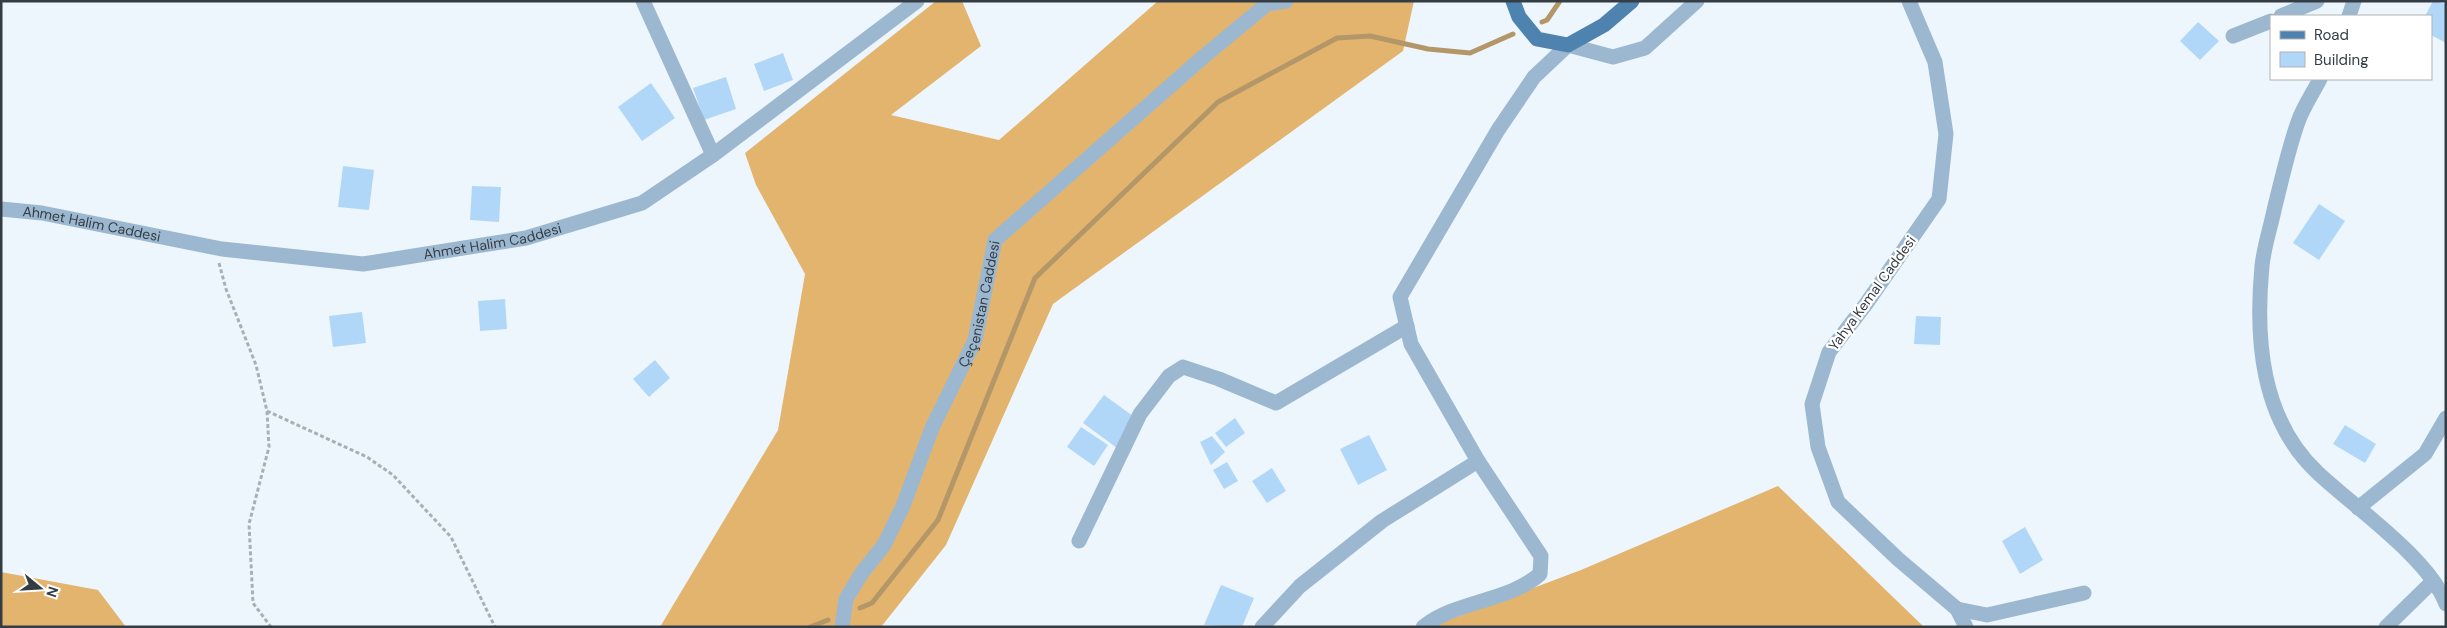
<svg xmlns="http://www.w3.org/2000/svg" width="2447" height="628" font-family="'DM Sans',sans-serif">
<style>
.forest{fill:#e2b46e}
.lines{fill:none;stroke-linecap:round;stroke-linejoin:round}
.stream{stroke:#b49768;stroke-width:5}
.building{fill:#b1d7f8}
.path{stroke:#a8b0b7;stroke-width:3;stroke-dasharray:4 2.5;stroke-linecap:butt}
.minor{stroke:#9cb8d0;stroke-width:15}
.major{stroke:#4f83af;stroke-width:15}
.labels{text-anchor:middle;stroke-width:4.5;stroke-linejoin:round;paint-order:stroke}
.street-label{font-size:14px;fill:#353d44;stroke:#fff}
</style>
<rect width="100%" height="100%" fill="#eef6fd"/>
<g class="forest">
<polygon points="936,1 962,1 981,46 891,115 999,140 1158,1 1414,1 1403,51 1053,304 946,545 881,627 660,627 778,430 805,274 756,185 745,153"/>
<polygon points="1778,486 1924,627 1430,627 1581,570"/>
<polygon points="1,572 98,590 126,627 1,627"/>
</g>
<g class="lines">
<g class="stream">
<polyline points="1542,22 1547,20 1560,1"/>
<polyline points="860,608 872,603 938,520 1035,278 1218,102 1337,38 1370,36 1428,49 1470,53 1513,34"/>
<polyline points="810,627 828,620"/>
</g>
</g>
<g class="building">
<polygon points="2433,1 2446,4 2446,43 2431,35 2431,16 2425,16"/>
<polygon points="2198,22 2219,41 2200,60 2180,41"/>
<polygon points="783,53 793,80 764,91 754,64"/>
<polygon points="726,77 736,109 704,120 693,88"/>
<polygon points="651,83 675,118 642,141 618,107"/>
<polygon points="343,166 374,170 369,210 338,207"/>
<polygon points="472,186 501,187 499,222 470,220"/>
<polygon points="2319,204 2345,221 2319,260 2293,243"/>
<polygon points="505,299 507,329 480,331 478,301"/>
<polygon points="362,312 366,343 333,347 329,316"/>
<polygon points="1916,316 1941,317 1940,345 1914,344"/>
<polygon points="655,360 670,378 649,397 633,379"/>
<polygon points="1104,395 1137,419 1117,448 1083,423"/>
<polygon points="1235,418 1245,433 1226,447 1215,433"/>
<polygon points="2345,425 2376,444 2365,463 2333,444"/>
<polygon points="1081,427 1108,445 1094,466 1067,447"/>
<polygon points="1369,435 1387,470 1358,485 1340,449"/>
<polygon points="1212,436 1225,452 1211,465 1200,442"/>
<polygon points="1227,462 1238,481 1224,489 1213,470"/>
<polygon points="1272,468 1286,491 1267,503 1252,481"/>
<polygon points="2025,527 2043,560 2020,574 2002,541"/>
<polygon points="1221,585 1254,598 1242,627 1204,625"/>
</g>
<g class="lines">
<g class="path">
<polyline points="219,263 226,289 256,365 267,411 269,447 249,524 253,603 271,627"/>
<polyline points="267,411 367,457 393,475 451,537 495,627"/>
</g>
<g class="minor">
<polyline points="643,1 713,155"/>
<polyline points="1909,1 1935,62 1946,134 1939,199 1866,304 1829,352 1812,404 1818,447 1838,502 1898,559 1957,609 1966,627"/>
<polyline points="2281,16 2317,1"/>
<polyline points="2349,16 2354,1"/>
<polyline points="2233,36 2271,21"/>
<path d="M2320,79C2313,93 2303,107 2298,122C2288,150 2282,179 2275,206C2271,226 2264,246 2262,266C2255,339 2261,420 2318,473C2354,507 2430,559 2446,604"/>
<path id="s1" d="M1,209L42,213L222,249L363,264L526,238L642,203L713,155L917,1"/>
<polyline points="2358,508 2425,454 2446,418"/>
<polyline points="1079,541 1140,414 1169,376 1183,367 1219,379 1276,403 1407,326"/>
<polyline points="1957,609 1987,615 2084,593"/>
<path id="s2" d="M842,627L846,599L861,574L884,545L903,506L932,428L975,340L995,240L1202,58L1267,4L1286,1"/>
<polyline points="1262,627 1300,586 1382,521 1478,461"/>
<path d="M1423,627C1457,600 1508,602 1540,574L1541,556L1478,461L1411,344L1400,297L1498,130L1534,77L1568,45L1613,57L1645,48L1697,1"/>
<polyline points="2386,627 2433,581"/>
</g>
<polyline class="major" points="1513,1 1519,17 1537,39 1568,45 1604,25 1632,1"/>
</g>
<g class="labels">
<g class="street-label">
<text dy="5" stroke="none"><textPath href="#s1" startOffset="92">Ahmet Halim Caddesi</textPath></text>
<text dy="5" stroke="none"><textPath href="#s1" startOffset="498">Ahmet Halim Caddesi</textPath></text>
<text transform="translate(1872 293) rotate(-54)" y="5">Yahya Kemal Caddesi</text>
<text dy="5" stroke="none"><textPath href="#s2" startOffset="355">Çeçenistan Caddesi</textPath></text>
</g>
</g>
<rect width="2447" height="628" fill="none" stroke="#353d44" stroke-width="5"/>
<rect x="2270" y="15" width="162" height="65" fill="#ffffff" stroke="#aeb1b4"/>
<rect x="2280" y="31" width="25" height="8" fill="#4f83af" stroke="#aeb1b4"/>
<text x="2314" y="40" font-size="15" fill="#353d44">Road</text>
<rect x="2280" y="52" width="25" height="15" fill="#b1d7f8" stroke="#aeb1b4"/>
<text x="2314" y="65" font-size="15" fill="#353d44">Building</text>
<g transform="translate(40 588) rotate(108)" stroke="#ffffff" stroke-width="4" paint-order="stroke">
<path d="M0-4L9 19L0 12L-9 19Z" fill="#353d44"/>
<text y="-8" font-size="14" font-weight="bold" text-anchor="middle" fill="#353d44">N</text>
</g>
</svg>
